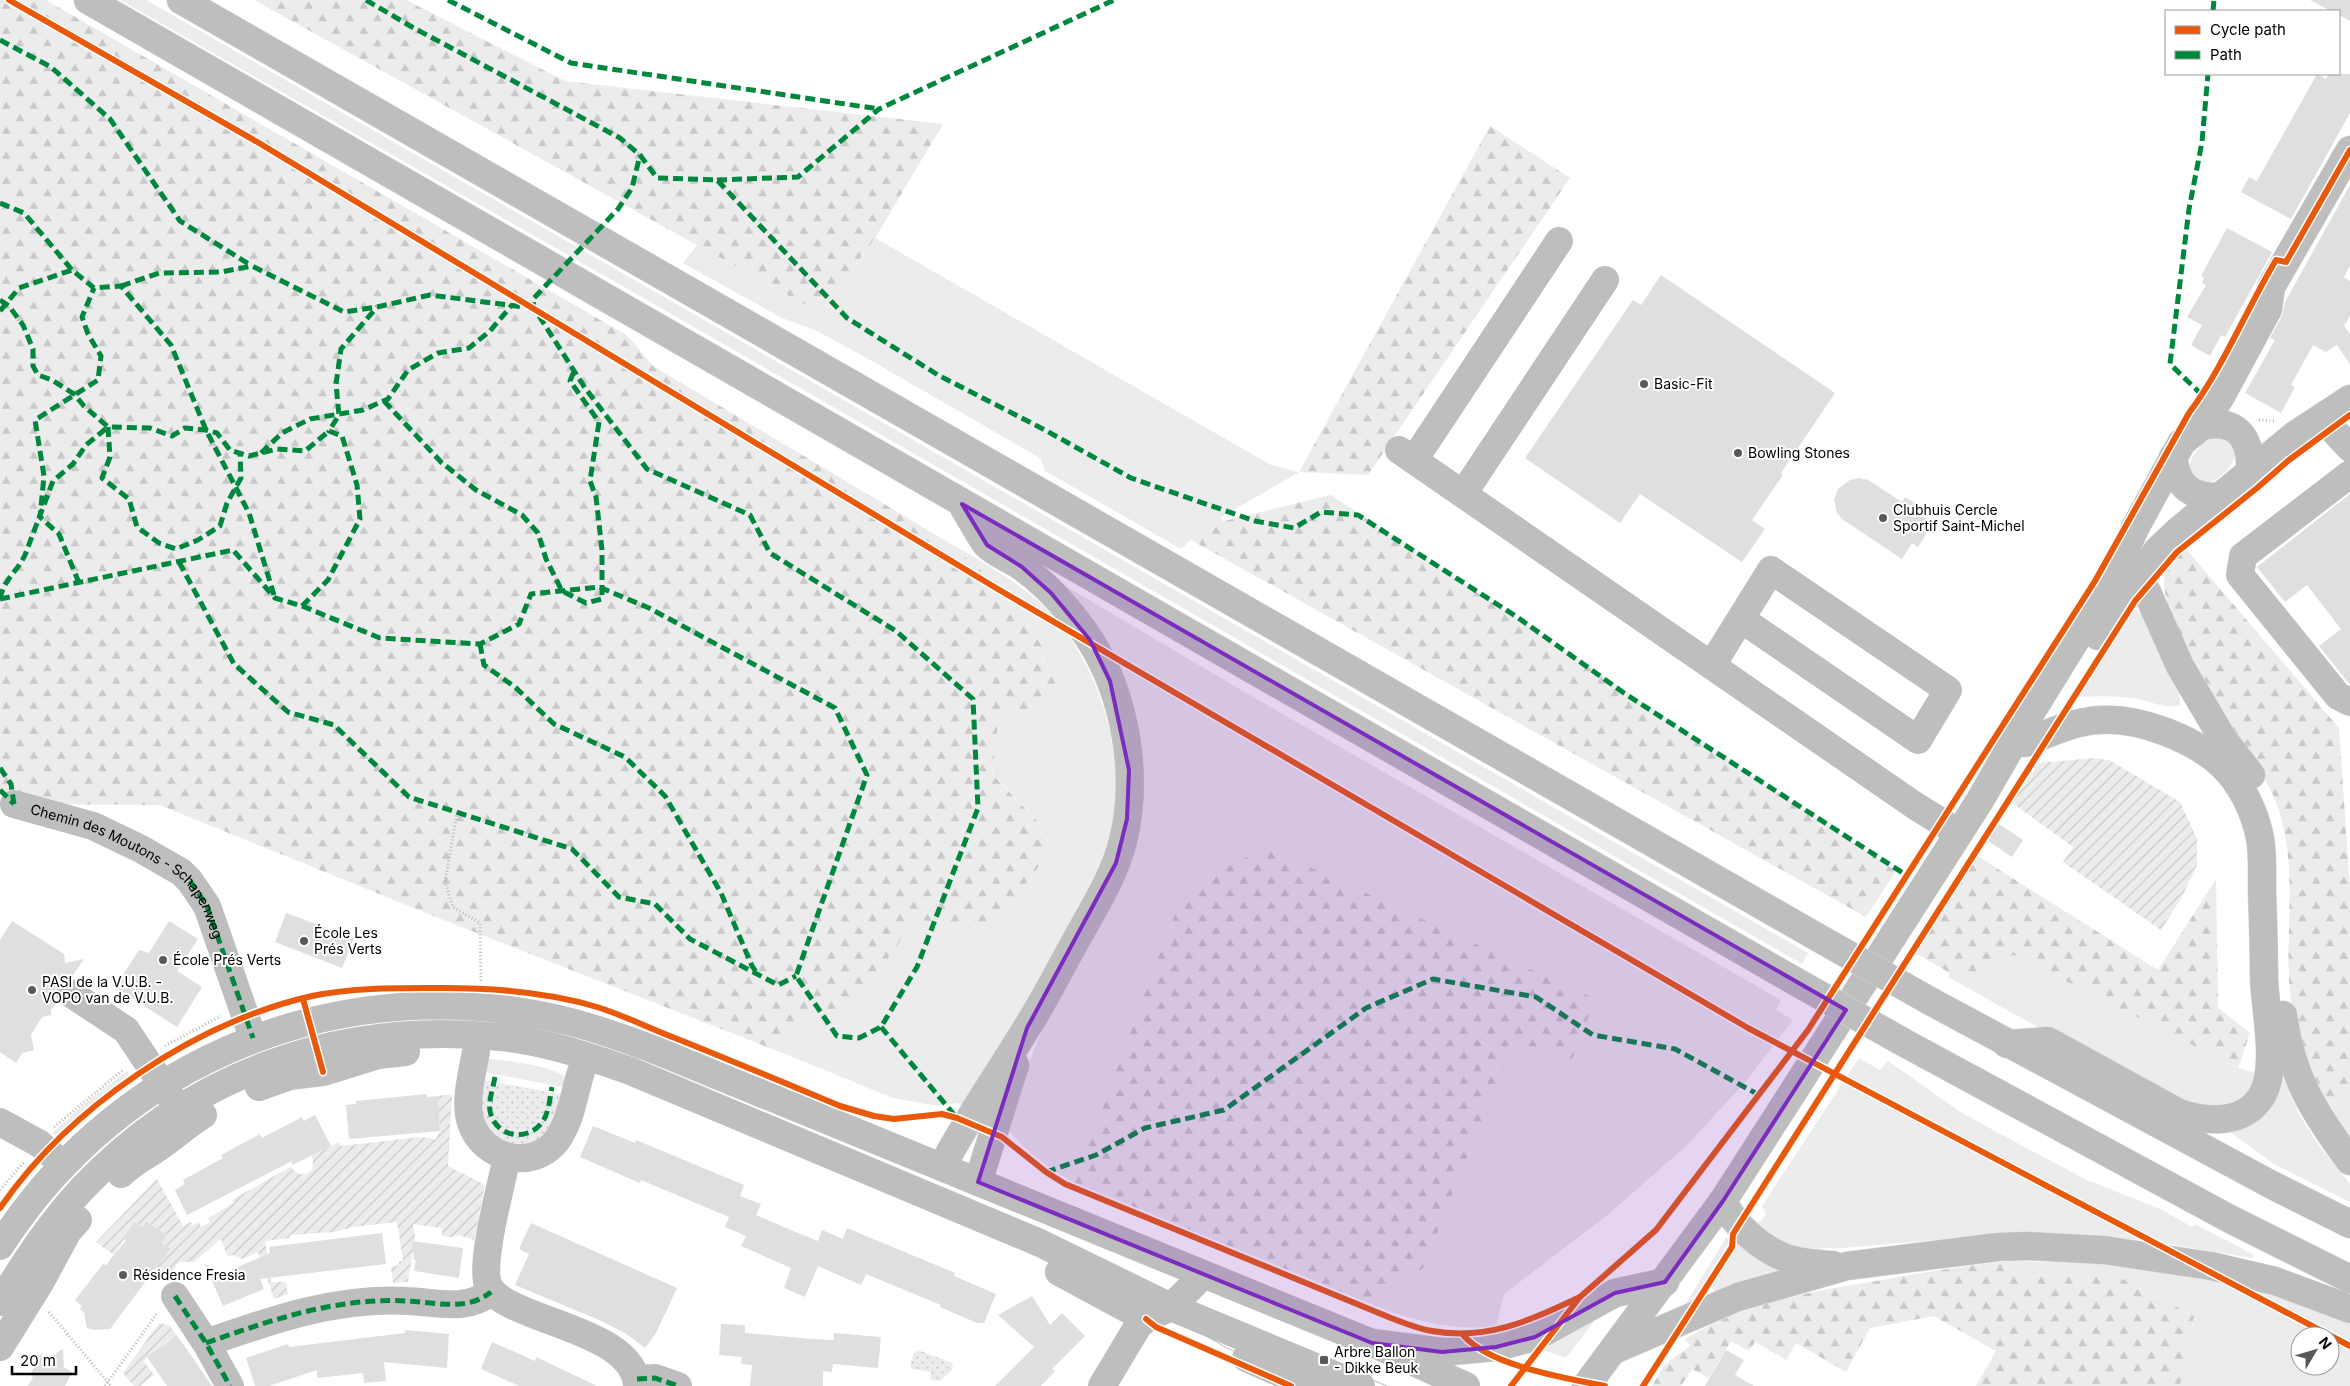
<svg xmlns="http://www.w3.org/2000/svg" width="2350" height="1386" font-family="Inter,sans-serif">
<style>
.grass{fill:#ececec;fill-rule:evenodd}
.forest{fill:url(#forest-firs)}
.park{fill:url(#park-dots)}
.garden{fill:url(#garden-furrows)}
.building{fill:#dfdfdf}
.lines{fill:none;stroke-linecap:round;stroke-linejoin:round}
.major-casing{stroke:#dbdbdb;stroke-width:29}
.highway-casing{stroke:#dbdbdb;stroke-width:29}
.path{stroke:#b9b9b9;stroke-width:3;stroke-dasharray:1 2.5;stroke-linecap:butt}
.minor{stroke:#bebebe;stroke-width:28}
.major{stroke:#bebebe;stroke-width:28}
.highway{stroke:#bebebe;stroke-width:28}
.tram{stroke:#bebebe;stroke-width:1}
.highway-bridge-casing{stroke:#dbdbdb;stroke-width:29;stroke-linecap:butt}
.highway-bridge{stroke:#bebebe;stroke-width:28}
.quiet{stroke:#00873e;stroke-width:5;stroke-dasharray:10 5;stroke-linecap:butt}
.cycleway-casing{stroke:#fff;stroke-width:9}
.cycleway{stroke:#e8590c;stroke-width:6}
.marked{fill:#7b2cbf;fill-opacity:0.2;stroke:#7b2cbf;stroke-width:4;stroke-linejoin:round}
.poi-dot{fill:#595959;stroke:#fff;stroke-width:2}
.labels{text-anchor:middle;stroke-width:4;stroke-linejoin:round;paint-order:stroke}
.poi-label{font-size:14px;fill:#000;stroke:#fff;text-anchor:start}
.street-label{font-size:14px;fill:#000;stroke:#fff}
</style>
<defs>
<pattern id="forest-firs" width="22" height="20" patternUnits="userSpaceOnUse" patternTransform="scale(1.25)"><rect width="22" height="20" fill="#ececec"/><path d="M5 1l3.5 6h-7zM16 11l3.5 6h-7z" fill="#c9c9c9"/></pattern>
<pattern id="park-dots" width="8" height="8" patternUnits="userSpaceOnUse" patternTransform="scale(1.25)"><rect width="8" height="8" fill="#ececec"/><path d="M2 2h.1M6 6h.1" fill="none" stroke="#c9c9c9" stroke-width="1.8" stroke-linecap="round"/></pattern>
<pattern id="garden-furrows" width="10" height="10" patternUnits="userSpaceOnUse" patternTransform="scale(1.25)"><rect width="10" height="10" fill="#ececec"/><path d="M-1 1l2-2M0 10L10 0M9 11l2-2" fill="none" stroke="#c9c9c9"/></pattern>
</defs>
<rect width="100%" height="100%" fill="#fff"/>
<g class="grass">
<polygon points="120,0 146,0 1808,953 1802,964 633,292"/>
<polygon points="875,238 1271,465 1299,472 1220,518 1224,521 1191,540 1181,549 1045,471 1040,458 865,357 817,331 782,318 683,263 697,245 820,313"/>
<path d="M2216,436L2229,440L2236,453C2232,470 2215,486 2197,483C2194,479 2189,474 2189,469C2189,456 2205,439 2216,436Z"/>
<path d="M946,541C979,560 1014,579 1043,605C1065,626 1085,659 1096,687C1120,746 1123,814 1098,874C1086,902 1067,930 1052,957C1024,1007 995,1057 965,1107L957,1103L938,1106L893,1098L775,1050L813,1014L852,1008L916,918L990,931L1057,842L992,773L999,716L1036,638L987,575Z"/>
<path d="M1052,578L1241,690L1781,1000L1776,1010L1793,1020L1747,1080L1687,1145L1610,1213L1504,1294L1496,1327C1451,1330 1412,1321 1371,1304L1423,1268L1513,1042L1185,888L1073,1182C1056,1172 1039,1161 1024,1147C1017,1140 1013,1134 1004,1129L1040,1034L1065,985L1142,784Z"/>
<path d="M2134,608L2144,616L2160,656L2179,693L2180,705C2165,710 2148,700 2133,698C2114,696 2096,696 2077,697Z"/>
<polygon points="2014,955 2238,1068 2263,1075 2253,1095 2209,1111 2109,1067 1948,977 1950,973 1978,972"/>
<polygon points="1859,1058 1880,1070 1888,1061 1962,1113 2030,1150 2087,1180 2160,1209 2192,1227 2195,1224 2254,1255 2252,1258 2144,1240 2063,1234 1983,1236 1843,1248 1801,1249 1787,1245 1771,1236 1758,1224 1766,1214 1762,1206"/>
<path d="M488,1059C505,1060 558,1066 566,1079L567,1088L479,1071Z"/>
<polygon points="127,1071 129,1075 56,1135 51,1134 83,1105"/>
<polygon points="2282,1075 2299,1114 2318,1144 2350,1184 2350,1202 2274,1164 2227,1130"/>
<polygon points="2350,1091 2350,1137 2324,1108"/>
<polygon points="1726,1238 1728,1238 1730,1243 1692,1304 1687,1306 1686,1303"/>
<polygon points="1736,1238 1776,1267 1778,1271 1717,1293 1711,1287 1732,1256"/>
<path d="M2012,1261L2108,1263L2245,1285L2305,1304L2350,1324V1386H2180L2194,1316L2115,1275L2012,1276ZM2300,1336H2330V1366H2300Z"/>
<polygon points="1602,1311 1566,1358 1543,1350 1551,1337"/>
</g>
<g class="forest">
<polygon points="0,0 46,0 628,336 653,366 946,541 987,575 1037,638 1051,663 1059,700 999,716 992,774 1057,842 990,931 916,919 852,1008 813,1014 775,1050 431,915 160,805 14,804 0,792"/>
<polygon points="254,0 406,0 565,81 943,124 875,238 820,313"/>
<polygon points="1490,126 1570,178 1368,475 1299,472"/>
<polygon points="1331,495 1896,871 1866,917 1191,540 1224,521"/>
<path d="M2186,549L2339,728L2350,888V1091L2324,1108C2308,1078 2290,1014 2289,980C2286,919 2299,850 2272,793C2253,753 2136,601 2170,560C2174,556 2181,552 2186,549Z"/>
<polygon points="1266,847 1595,999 1572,1060 1513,1043 1423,1268 1371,1304 1073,1182 1185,888"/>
<polygon points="1976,855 2158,970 2216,879 2218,1008 2250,1033 2238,1068 2014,955 1978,972 1950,973 1913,952"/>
<path d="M2012,1261V1276L2115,1275L2194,1316L2180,1386H1976L1996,1351L1934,1316L1870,1328L1846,1372L1796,1343L1786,1360L1755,1342L1749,1351L1731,1341L1709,1378L1692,1369L1681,1386H1652L1664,1365L1690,1346L1685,1339C1749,1301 1804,1293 1876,1281C1921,1273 1966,1265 2012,1261Z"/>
</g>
<g class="park">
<polygon points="477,1079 566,1095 562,1117 528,1151 486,1138"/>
<polygon points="918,1350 952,1363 953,1369 940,1381 930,1380 931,1372 912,1369 910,1366 914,1353"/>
</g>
<g class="garden">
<polygon points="2094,758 2109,760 2180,802 2197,839 2197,865 2182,897 2161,930 2063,862 2073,847 2012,803 2039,763"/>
<polygon points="443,1095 452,1095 448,1166 485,1185 474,1240 459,1235 451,1237 442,1236 442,1228 413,1224 415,1237 408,1282 393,1283 391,1267 399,1265 399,1262 403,1261 397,1222 354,1227 334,1232 290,1235 290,1238 265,1241 271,1282 286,1282 288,1294 274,1299 258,1252 242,1259 234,1255 227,1256 221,1239 194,1262 179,1262 169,1276 156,1267 169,1249 162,1243 167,1236 148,1221 143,1227 135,1222 114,1255 96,1242 157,1179 183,1226 191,1222 193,1225 199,1222 201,1227 210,1222 208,1218 234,1203 232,1200 290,1167 299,1174 307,1174 312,1170 313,1160 311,1156 339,1142 341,1146 419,1137 436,1139 440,1131 438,1096"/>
<polygon points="159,1323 169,1325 177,1336 143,1361 154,1375 140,1386 134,1386 123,1373"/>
</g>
<g class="building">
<polygon points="2310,0 2350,0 2350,21 2339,15 2339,11 2331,11"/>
<polygon points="2317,74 2326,79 2329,74 2350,74 2350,113 2291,219 2241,192 2249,177 2257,181"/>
<polygon points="2350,185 2350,266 2344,277 2350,281 2350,316 2344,326 2350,334 2350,364 2337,345 2326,352 2313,345 2291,385 2295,387 2281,413 2245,393 2275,340 2270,338 2282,316 2285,302"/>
<polygon points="2227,228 2272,252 2225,337 2221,335 2210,356 2191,345 2202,325 2187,317 2206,285 2202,283 2204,278 2201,276"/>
<polygon points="1661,275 1835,393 1781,473 1783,475 1752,520 1765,529 1742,562 1640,494 1620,523 1525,458 1633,300 1641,305"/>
<polygon points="1859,478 1868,480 1902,502 1905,497 1928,511 1924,517 1933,523 1918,547 1912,543 1902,559 1842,519 1837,513 1834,500 1838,489 1850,480"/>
<polygon points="2350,494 2350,685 2319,646 2341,629 2307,585 2285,602 2257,567"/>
<polygon points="1999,824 2023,840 2012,857 1988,841"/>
<polygon points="286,913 354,938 342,968 275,942"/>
<polygon points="12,921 64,954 65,963 84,959 71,978 63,979 57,985 54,993 57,1001 51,1010 51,1015 42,1017 31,1035 34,1050 22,1053 16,1063 0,1052 0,940"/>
<polygon points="169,921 198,939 177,971 202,987 177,1027 115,987 139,950 149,953"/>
<polygon points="427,1094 427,1097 438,1096 440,1131 349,1139 346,1105 356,1104 356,1101"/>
<polygon points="315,1115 331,1146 292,1165 292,1161 187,1215 175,1190 185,1184 183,1180 223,1158 221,1155 260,1134 262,1138 302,1117 304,1121"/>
<polygon points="593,1126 635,1143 636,1140 744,1185 740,1196 761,1204 756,1215 798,1233 818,1241 822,1230 843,1239 847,1228 955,1273 954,1276 996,1294 984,1323 977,1323 940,1307 941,1305 866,1274 861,1285 818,1266 805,1297 784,1288 791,1268 741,1246 746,1236 725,1227 729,1217 641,1180 640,1183 580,1157"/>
<polygon points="147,1221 167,1236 162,1243 170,1249 110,1329 94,1330 87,1328 84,1313 80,1309 82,1306 75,1300 103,1264 106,1265 126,1240 123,1238 135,1222 143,1227"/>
<polygon points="531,1223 677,1288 656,1333 645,1348 625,1333 599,1320 515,1285 529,1254 519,1249"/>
<polygon points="382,1233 386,1264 260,1279 264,1289 223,1306 204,1263 219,1275 270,1253 269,1247"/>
<polygon points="412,1241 463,1248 459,1278 414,1271 416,1260 414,1260"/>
<polygon points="1032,1296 1050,1325 1062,1313 1085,1336 1052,1369 1055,1371 1041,1386 995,1386 1034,1347 998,1315"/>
<polygon points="721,1324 745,1325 745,1333 812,1339 834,1340 834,1333 881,1337 878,1368 833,1364 832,1372 823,1371 823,1386 750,1386 752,1365 741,1364 742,1357 719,1355"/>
<polygon points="405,1330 449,1334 447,1368 384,1362 386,1381 364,1383 363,1373 317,1378 317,1370 269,1386 255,1386 246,1358 288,1344 289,1347 405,1333"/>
<polygon points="177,1336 188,1351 212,1386 167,1386 147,1357"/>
<polygon points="492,1342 535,1361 536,1357 597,1386 519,1386 481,1369"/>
<polygon points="63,1349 64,1367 72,1372 65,1386 28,1386 33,1377 30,1375 41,1354 49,1358"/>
<polygon points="1726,1350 1744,1360 1735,1375 1754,1386 1705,1386"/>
</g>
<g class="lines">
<defs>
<g id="major">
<path d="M2202,426C2237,418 2251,438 2250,470"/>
<path d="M2173,457C2177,485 2189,497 2218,497"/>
<polyline points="2098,636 2157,551 2178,531 2295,435 2350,399"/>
<polyline points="1372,1343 1442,1352 1496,1347 1535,1337 1615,1293 1665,1282"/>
<polyline points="1586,1386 1723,1201 1979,802 2027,719 2109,586 2135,528 2182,442 2202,426 2221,396 2268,309 2271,287 2350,150"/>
</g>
<g id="highway">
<polyline points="88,0 1793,980"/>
<polyline points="181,0 1817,937"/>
<polyline points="2109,586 2128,578 2139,579 2147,592 2180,666 2223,739 2251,775"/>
<polyline points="1930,1001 2272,1185 2350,1224"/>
<path d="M2283,1015C2291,1076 2314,1113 2350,1161"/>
<polyline points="1901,1041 2230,1219 2350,1279"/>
<path d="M2007,1044L2048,1041L2179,1113C2206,1122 2243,1125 2261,1097C2279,1069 2265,1011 2264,978C2264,949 2263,920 2262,891C2262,874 2263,855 2260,838C2255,812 2241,783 2222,765C2194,739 2139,717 2100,720C2074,721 2049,733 2025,743"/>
<path d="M942,1167C967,1119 998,1075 1026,1029C1044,1001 1059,971 1075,942C1093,909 1114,877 1123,841C1139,776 1126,697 1090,640C1072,613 1048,586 1022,567C1011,559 995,554 986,544C978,533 971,519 964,508"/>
<polyline points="978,1182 1015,1065"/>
<path d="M1723,1201C1734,1225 1761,1249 1786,1258C1801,1263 1818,1264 1833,1265"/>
<polyline points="1614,1350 1738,1297 1847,1266 1998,1247 2026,1246 2104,1250 2211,1266 2275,1281 2350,1309"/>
</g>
</defs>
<use href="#major" class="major-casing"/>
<use href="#highway" class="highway-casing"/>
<g class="path">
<polyline points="2259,420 2275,421"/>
<polyline points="457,812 445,882 453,907 480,923 481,983"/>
<polyline points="165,1046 221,1016"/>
<polyline points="54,1127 124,1069"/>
<polyline points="0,1190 24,1162"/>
<polyline points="1753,1205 1772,1174"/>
<polyline points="1656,1230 1759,1095"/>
<polyline points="49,1312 111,1386"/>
<polyline points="105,1386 158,1312"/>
</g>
<g class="minor">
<polyline points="2323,419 2350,448"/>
<polyline points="1399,450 1914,805 1959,833"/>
<polyline points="1414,460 1559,241"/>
<polyline points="2350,474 2243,556 2240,575 2338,696 2350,702"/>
<polyline points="1463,494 1605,280"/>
<polyline points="1712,665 1771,570 1948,690 1918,740 1741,619"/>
<path id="s1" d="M14,804L93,826L141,849L181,872L190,881L207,906L253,1038"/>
<polyline points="70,993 126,1030 172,1099"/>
<path d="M476,1052C472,1074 464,1102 471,1123C483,1159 533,1172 557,1140C571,1121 574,1094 581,1072"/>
<polyline points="259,1087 290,1076 323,1072 378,1055 406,1052"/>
<polyline points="0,1122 40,1144 63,1165"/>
<path d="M507,1157C501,1186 482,1255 487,1281C494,1321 634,1325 637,1386"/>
<path d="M121,1174C133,1162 148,1155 162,1145C176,1135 188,1124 203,1115"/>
<path d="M0,1246C121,1056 348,967 567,1021C599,1029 629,1040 660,1052L1372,1343L1466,1386"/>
<polyline points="1059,1272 1146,1319"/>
<polyline points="175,1296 206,1343 230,1386"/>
<path d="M0,1302C25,1263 50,1223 82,1189C192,1072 341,1021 500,1037C544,1041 586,1056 628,1070L1040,1243L1171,1307L1361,1386"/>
<path d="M206,1343C271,1320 337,1297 407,1301C436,1302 466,1312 491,1292"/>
<polyline points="0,1347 41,1281 68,1231 78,1220"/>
<polyline points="1246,1358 1310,1386"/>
<polyline points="637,1379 655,1378 678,1386"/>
<polyline points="1102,1386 1138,1326 1146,1319 1171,1307 1203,1275"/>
</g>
<use href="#major" class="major"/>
<use href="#highway" class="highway"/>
<g class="tram">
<path d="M0,1291C23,1254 48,1216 78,1184C199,1055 386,999 557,1042C603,1053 646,1072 689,1090C752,1116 814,1142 877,1168C1048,1240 1216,1315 1387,1386"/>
<path d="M0,1314C29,1268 58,1222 96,1183C203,1073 363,1021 514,1045C557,1052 599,1066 640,1082L1037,1248L1133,1295L1227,1348L1312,1386"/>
</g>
<defs>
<g id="highway-bridge">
<polyline points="1817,937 1930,1001"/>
<polyline points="1793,980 1901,1041"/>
</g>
</defs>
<use href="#highway-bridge" class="highway-bridge-casing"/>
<use href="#highway-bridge" class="highway-bridge"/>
<g class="quiet">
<polyline points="366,0 412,27 620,138 640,155 657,178 717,180 847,318 938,375 1045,430 1131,478 1255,521 1294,528 1321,512 1358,515 1517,617 1624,693 1906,875"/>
<polyline points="448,0 571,63 879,109"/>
<polyline points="2213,11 2214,0"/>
<polyline points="0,40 51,67 110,119 180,221 252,266"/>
<polyline points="717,180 798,177 879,109 1114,0"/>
<polyline points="0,203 24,213 72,270"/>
<polyline points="121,286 159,273 221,272 252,266 344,312 377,307 430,295 524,307"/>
<polyline points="0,300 9,306 23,325 33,349 33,366 38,375 52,380 74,394 84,406 108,427 150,428 172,436 185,428 206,430 217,433 230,450 249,456 277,449 305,451 329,431"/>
<polyline points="0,311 19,288 72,270 94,288 121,286 171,345 206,430 249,513 274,595"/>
<polyline points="2202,395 2170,364 2189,209 2202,142 2208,74"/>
<polyline points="384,401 441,462 476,490 522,515 538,533 546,559 562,591 586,603 602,599 602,550 596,497 590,481 599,422 570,381 574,371"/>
<polyline points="108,427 110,457 102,478 129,499 137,527 159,543 176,549 198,540 220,526 227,503 241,478 240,453"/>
<polyline points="261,453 282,433 310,419 363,410 388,399 408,370 438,353 469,348 490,331 512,305"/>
<polyline points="179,562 234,664 288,712 334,725 409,797 572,849 619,897 655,904 690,939 778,985 796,976"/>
<polyline points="79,583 59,534 40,517 44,476 35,420 98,380 101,356 88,334 82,317 94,288"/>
<polyline points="0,599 233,550 275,598 302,606 380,638 480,644 519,624 531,594 599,587 649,608 835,708 867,775 796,976 837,1036 859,1038 881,1027 917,967 978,808 973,699 896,631 770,553 750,515 647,469 585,388 534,308 533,299 618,209 632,188 640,155"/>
<path d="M0,599C4,579 17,572 25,555L53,481L73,464L86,445L108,427"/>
<polyline points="302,606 328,580 360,519 357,485 342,436 329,431 339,415 336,384 341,349 377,307"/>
<polyline points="480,644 484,665 515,687 554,724 625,757 665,796 721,893 752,966 757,973"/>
<polyline points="0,768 11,784 14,804"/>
<polyline points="0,790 14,804"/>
<polyline points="190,881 207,906 253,1038"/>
<polyline points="881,1027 956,1117"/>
<path d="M495,1077C493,1089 487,1104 491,1115C499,1139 530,1141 543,1121C549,1112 550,1097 552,1087"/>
<polyline points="1046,1172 1096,1155 1145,1128 1224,1110 1366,1008 1433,979 1536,997 1593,1035 1675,1049 1759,1095"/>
<polyline points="175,1296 206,1343 230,1386"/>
<path d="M206,1343C271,1320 337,1297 407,1301C436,1302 466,1312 491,1292"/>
<polyline points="637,1379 655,1378 678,1386"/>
</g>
<defs>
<g id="cycleway">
<polyline points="9,0 259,143 996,588 1748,1028 2350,1346"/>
<polyline points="303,999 323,1072"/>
<path d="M0,1208C69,1108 193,1023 312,996C355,987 400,988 443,988C494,988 548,992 597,1007C623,1015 649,1028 675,1038C730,1060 785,1083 840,1106L874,1116L894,1119L942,1114L957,1118L1002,1137L1046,1172L1065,1184L1391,1318C1404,1323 1418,1329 1432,1331C1489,1341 1530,1320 1580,1297"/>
<polyline points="1146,1319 1156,1327 1291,1386"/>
<path d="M1463,1335C1490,1366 1565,1378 1605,1386"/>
<path d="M1511,1386L1580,1297L1656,1230L1808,1030L2095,581L2189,413C2224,366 2246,310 2276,260L2286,262L2350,150"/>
<polyline points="1643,1386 1732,1247 1733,1234 2135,601 2177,552 2257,488 2289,460 2350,415"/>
</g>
</defs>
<use href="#cycleway" class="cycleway-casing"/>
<use href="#cycleway" class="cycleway"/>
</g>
<path class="marked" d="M962,504L1846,1010L1723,1201L1665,1282L1615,1293L1535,1337L1496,1347L1442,1352L1372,1343L978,1182L1027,1028L1116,863L1127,819L1129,770L1110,681L1090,640L1051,593L1022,567L987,545Z"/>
<g class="poi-dot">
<circle cx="1644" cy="384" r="5"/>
<circle cx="1738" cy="453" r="5"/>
<circle cx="1883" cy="518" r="5"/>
<circle cx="304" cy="941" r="5"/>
<circle cx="163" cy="960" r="5"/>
<circle cx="32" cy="990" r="5"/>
<circle cx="123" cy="1275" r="5"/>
<rect x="1319" y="1355" width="10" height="10" rx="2.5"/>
</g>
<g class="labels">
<g class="poi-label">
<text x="1654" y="389">Basic-Fit</text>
<text x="1748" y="458">Bowling Stones</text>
<text x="1893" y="515">Clubhuis Cercle<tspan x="1893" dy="16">Sportif Saint-Michel</tspan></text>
<text x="314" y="938">École Les<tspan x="314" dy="16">Prés Verts</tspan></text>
<text x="173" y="965">École Prés Verts</text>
<text x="42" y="987">PASI de la V.U.B. -<tspan x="42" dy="16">VOPO van de V.U.B.</tspan></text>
<text x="133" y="1280">Résidence Fresia</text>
<text x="1334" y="1357">Arbre Ballon<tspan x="1334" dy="16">- Dikke Beuk</tspan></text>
</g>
<g class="street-label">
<text dy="5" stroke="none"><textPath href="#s1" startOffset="138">Chemin des Moutons - Schapenweg</textPath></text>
</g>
</g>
<rect x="2165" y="10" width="175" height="65" fill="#ffffff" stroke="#999999"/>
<rect x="2175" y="26" width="25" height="8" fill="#e8590c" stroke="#999999"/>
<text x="2210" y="35" font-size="15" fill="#000000">Cycle path</text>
<rect x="2175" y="51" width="25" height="8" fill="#00873e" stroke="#999999"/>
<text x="2210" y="60" font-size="15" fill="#000000">Path</text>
<g transform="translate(2315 1351) rotate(52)"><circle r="24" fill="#ffffff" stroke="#999999"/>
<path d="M0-4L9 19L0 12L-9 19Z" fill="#595959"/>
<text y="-8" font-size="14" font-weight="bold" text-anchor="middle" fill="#000000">N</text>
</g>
<path d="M12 1366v8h64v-8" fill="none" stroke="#000000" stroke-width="2.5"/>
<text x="20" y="1366" font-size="15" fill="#000000" stroke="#ffffff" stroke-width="4" paint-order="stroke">20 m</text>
</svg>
